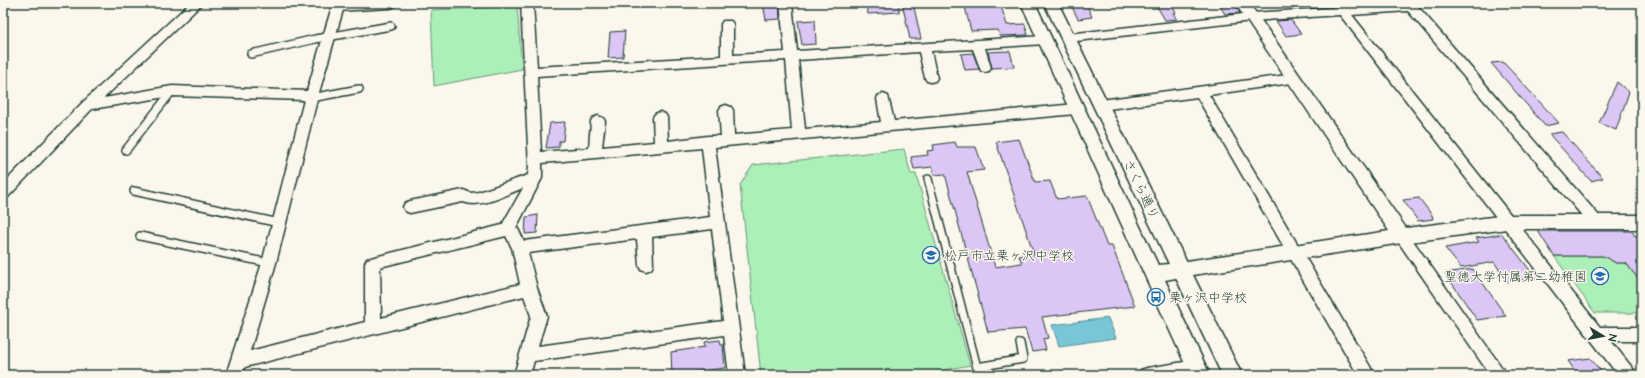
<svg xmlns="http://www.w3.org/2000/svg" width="1645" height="378" font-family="'Architects Daughter','Klee One',sans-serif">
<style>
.green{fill:#adefb8;stroke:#669676}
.water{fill:#79c6d8;stroke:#558f96}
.building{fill:#dcc6f6;stroke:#1f3d34}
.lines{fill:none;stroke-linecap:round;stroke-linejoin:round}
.service-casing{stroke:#1f3d34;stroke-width:10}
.minor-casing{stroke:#1f3d34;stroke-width:3}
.tertiary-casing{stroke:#1f3d34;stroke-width:3}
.service{stroke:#fbf7ec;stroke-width:7}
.minor{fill:#fbf7ec;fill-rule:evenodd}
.tertiary{fill:#fbf7ec;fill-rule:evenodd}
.labels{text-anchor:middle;stroke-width:3;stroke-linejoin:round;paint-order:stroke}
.street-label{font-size:13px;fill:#1f3d34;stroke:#fbf7ec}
.poi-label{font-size:13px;fill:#1f3d34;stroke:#fbf7ec;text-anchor:start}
</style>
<rect width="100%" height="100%" fill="#fbf7ec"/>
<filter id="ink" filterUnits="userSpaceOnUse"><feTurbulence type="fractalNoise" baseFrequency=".025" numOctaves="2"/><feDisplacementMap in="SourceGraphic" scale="8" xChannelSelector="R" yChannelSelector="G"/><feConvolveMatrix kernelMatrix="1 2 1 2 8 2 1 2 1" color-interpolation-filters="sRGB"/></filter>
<g filter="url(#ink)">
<g class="green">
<polygon points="517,6 522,69 434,86 431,10"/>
<polygon points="904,149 911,174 916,174 970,365 919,375 761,375 740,185 753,165"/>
<polygon points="1554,256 1605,256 1616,263 1626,263 1642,284 1642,313 1595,313"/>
</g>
<polygon class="water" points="1108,318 1116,338 1059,346 1052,325"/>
<g class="building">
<polygon points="763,3 779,3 780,19 766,20"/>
<polygon points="866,3 899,3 899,12 868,14"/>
<polygon points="902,3 913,3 921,39 910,39"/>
<polygon points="964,3 1000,3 1007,25 1025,24 1028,35 1000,36 998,30 971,31"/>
<polygon points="1070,3 1086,3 1092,17 1078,19"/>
<polygon points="1155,3 1171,3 1176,13 1173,13 1177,19 1165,20"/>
<polygon points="1218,3 1234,3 1240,13 1225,14"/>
<polygon points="815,20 816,44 802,45 798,21"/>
<polygon points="1291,20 1301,34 1286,36 1276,21"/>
<polygon points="625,31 623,57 608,58 610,32"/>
<polygon points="1010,51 1014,67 992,68 988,52"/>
<polygon points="973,53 979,69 965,70 961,54"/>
<polygon points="1503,62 1559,123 1545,126 1491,63"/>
<polygon points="1617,82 1629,92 1616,130 1599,123"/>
<polygon points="565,122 563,141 559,141 559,147 546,148 550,123"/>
<polygon points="1562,132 1603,178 1591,181 1549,134"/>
<polygon points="1019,139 1035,182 1050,181 1057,199 1087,196 1107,246 1112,246 1135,306 1042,317 1048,338 1043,339 1046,350 1032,352 1025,329 988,332 945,174 934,175 932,167 914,169 911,157 928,155 927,151 934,150 933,145 955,142 957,147 976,147 984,170 967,172 995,267 1022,263 1019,256 1034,254 996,142"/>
<polygon points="1419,198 1432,215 1433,219 1418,221 1403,200"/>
<polygon points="538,215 537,233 525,234 526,217"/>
<polygon points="1538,231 1632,231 1635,236 1639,235 1642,240 1642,284 1626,263 1616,263 1603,256 1554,256"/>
<polygon points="1502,234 1536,278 1508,282 1494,262 1461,268 1445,248 1479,242 1476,238"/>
<polygon points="1473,269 1499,306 1506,316 1477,320 1445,273"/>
<polygon points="720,340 721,345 723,345 725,368 672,375 671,352 705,347 704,342"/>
<polygon points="1590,358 1604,375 1578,375 1568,361"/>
</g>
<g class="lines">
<defs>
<g id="service">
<polyline points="251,54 315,39 391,26"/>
<polyline points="311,98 359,89"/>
<polyline points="126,150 172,91"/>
<polyline points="928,179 979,375"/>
<polyline points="134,191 279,223"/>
<polyline points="140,236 269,263"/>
<polyline points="977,367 1023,359 1020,343"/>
</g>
<g id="minor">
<path d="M190,3H203L104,98L172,86L307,91L333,3H345L318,96L276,263L250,351L365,322V263L367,259L502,225L523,188C505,195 482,209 463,202L410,213L405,211L403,207L405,203L410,201L463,190L471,193L479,192L528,175L529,167L521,3H533L537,67L721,56V24L723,21H731L733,24V55L785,52L780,3H792L797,51L1045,36L1049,37L1051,40L1049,43L1045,44L985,48L991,68L989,71L985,72L981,71L973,49L931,51L937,78L935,81L931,82L927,81L925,78L919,52L798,60L805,129L881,122L877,99L878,96L883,94L888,96L894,121L1076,104L1081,106L1083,109L1081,112L1076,114L715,147L745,375H729L724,335L534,361L530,375H514L531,316L524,296L245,367L242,375H226L262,263L304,100L172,96L92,109L8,197L3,199V184L83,102ZM786,60L792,130L734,135L733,110L731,107L726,105L721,107L719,110L721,136H708L668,141L667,117L665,114L660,112L655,114L653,117L654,142L602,147L605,121L603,118L598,116L593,118L591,121L589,148L541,152L537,76ZM702,148L710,217L524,241L518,229L516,228L542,178V163ZM712,229L723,321L538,346L547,316L537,288L528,253L637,239L639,265L641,269L646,271L651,269L653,265L652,237ZM506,236L512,248L520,284L381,318L380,267Z"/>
<polygon points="1402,3 1416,4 1600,217 1602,221 1600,225 1595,227 1590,225 1408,11 1352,15 1600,327 1642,327 1642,341 1611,341 1634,370 1636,375 1618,375 1340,15 1252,21 1068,42 1064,41 1062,38 1064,35 1068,34 1252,13"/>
<polygon points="1294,74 1298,76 1300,79 1298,82 1209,95 1375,375 1358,375 1197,97 1101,110 1096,108 1095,105 1096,102 1101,100"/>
<polygon points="1402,230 1407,232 1507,375 1490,375 1397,240 1395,236 1397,232"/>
<polygon points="1196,360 1202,362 1204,367 1202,372 1196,374 1139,375 1141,370 1147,368"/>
</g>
<g id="tertiary">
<polygon points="333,3 397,3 395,6 390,8 338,11 333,9 331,6"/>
<polygon points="1021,3 1035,3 1158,265 1169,264 1044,3 1058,3 1186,261 1389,231 1235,3 1249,3 1406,228 1507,215 1642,215 1642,229 1507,229 1402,243 1193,275 1242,375 1222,375 1176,278 1165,280 1210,375 1190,375"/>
</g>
</defs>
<use href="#service" class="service-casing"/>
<use href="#minor" class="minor-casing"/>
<use href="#tertiary" class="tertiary-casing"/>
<use href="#service" class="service"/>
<use href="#minor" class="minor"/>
<use href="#tertiary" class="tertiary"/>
</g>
</g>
<defs>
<symbol id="school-ring" viewBox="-11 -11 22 22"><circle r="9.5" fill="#fbf7ec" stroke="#1f6fb2" stroke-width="1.5"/><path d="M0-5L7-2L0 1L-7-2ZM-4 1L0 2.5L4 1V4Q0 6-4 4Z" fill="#1f6fb2"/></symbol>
<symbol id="bus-ring" viewBox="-11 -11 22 22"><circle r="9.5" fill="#fbf7ec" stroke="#1f6fb2" stroke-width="1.5"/><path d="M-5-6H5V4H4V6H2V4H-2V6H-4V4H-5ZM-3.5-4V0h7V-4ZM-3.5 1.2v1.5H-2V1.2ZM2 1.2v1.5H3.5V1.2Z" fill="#1f6fb2"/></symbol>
</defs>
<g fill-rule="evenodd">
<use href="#school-ring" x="921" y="245" width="20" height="20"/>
<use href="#school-ring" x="1590" y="266" width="20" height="20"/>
<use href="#bus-ring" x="1146" y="287" width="20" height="20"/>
</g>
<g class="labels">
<g class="street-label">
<text transform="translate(1142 189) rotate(64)" y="5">さくら通り</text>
</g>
<g class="poi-label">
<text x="944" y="260">松戸市立栗ヶ沢中学校</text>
<text x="1587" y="281" text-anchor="end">聖徳大学付属第二幼稚園</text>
<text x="1169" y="302">栗ヶ沢中学校</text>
</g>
</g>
<rect width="1645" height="378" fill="none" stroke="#fbf7ec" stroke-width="16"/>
<rect x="8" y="8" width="1629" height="362" fill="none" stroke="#1f3d34" stroke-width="1.5" filter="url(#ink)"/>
<g transform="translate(1603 336) rotate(100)" stroke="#fbf7ec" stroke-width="3" paint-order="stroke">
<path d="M0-3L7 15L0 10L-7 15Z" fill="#1f3d34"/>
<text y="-6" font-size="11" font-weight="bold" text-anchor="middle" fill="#1f3d34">N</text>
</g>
</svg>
